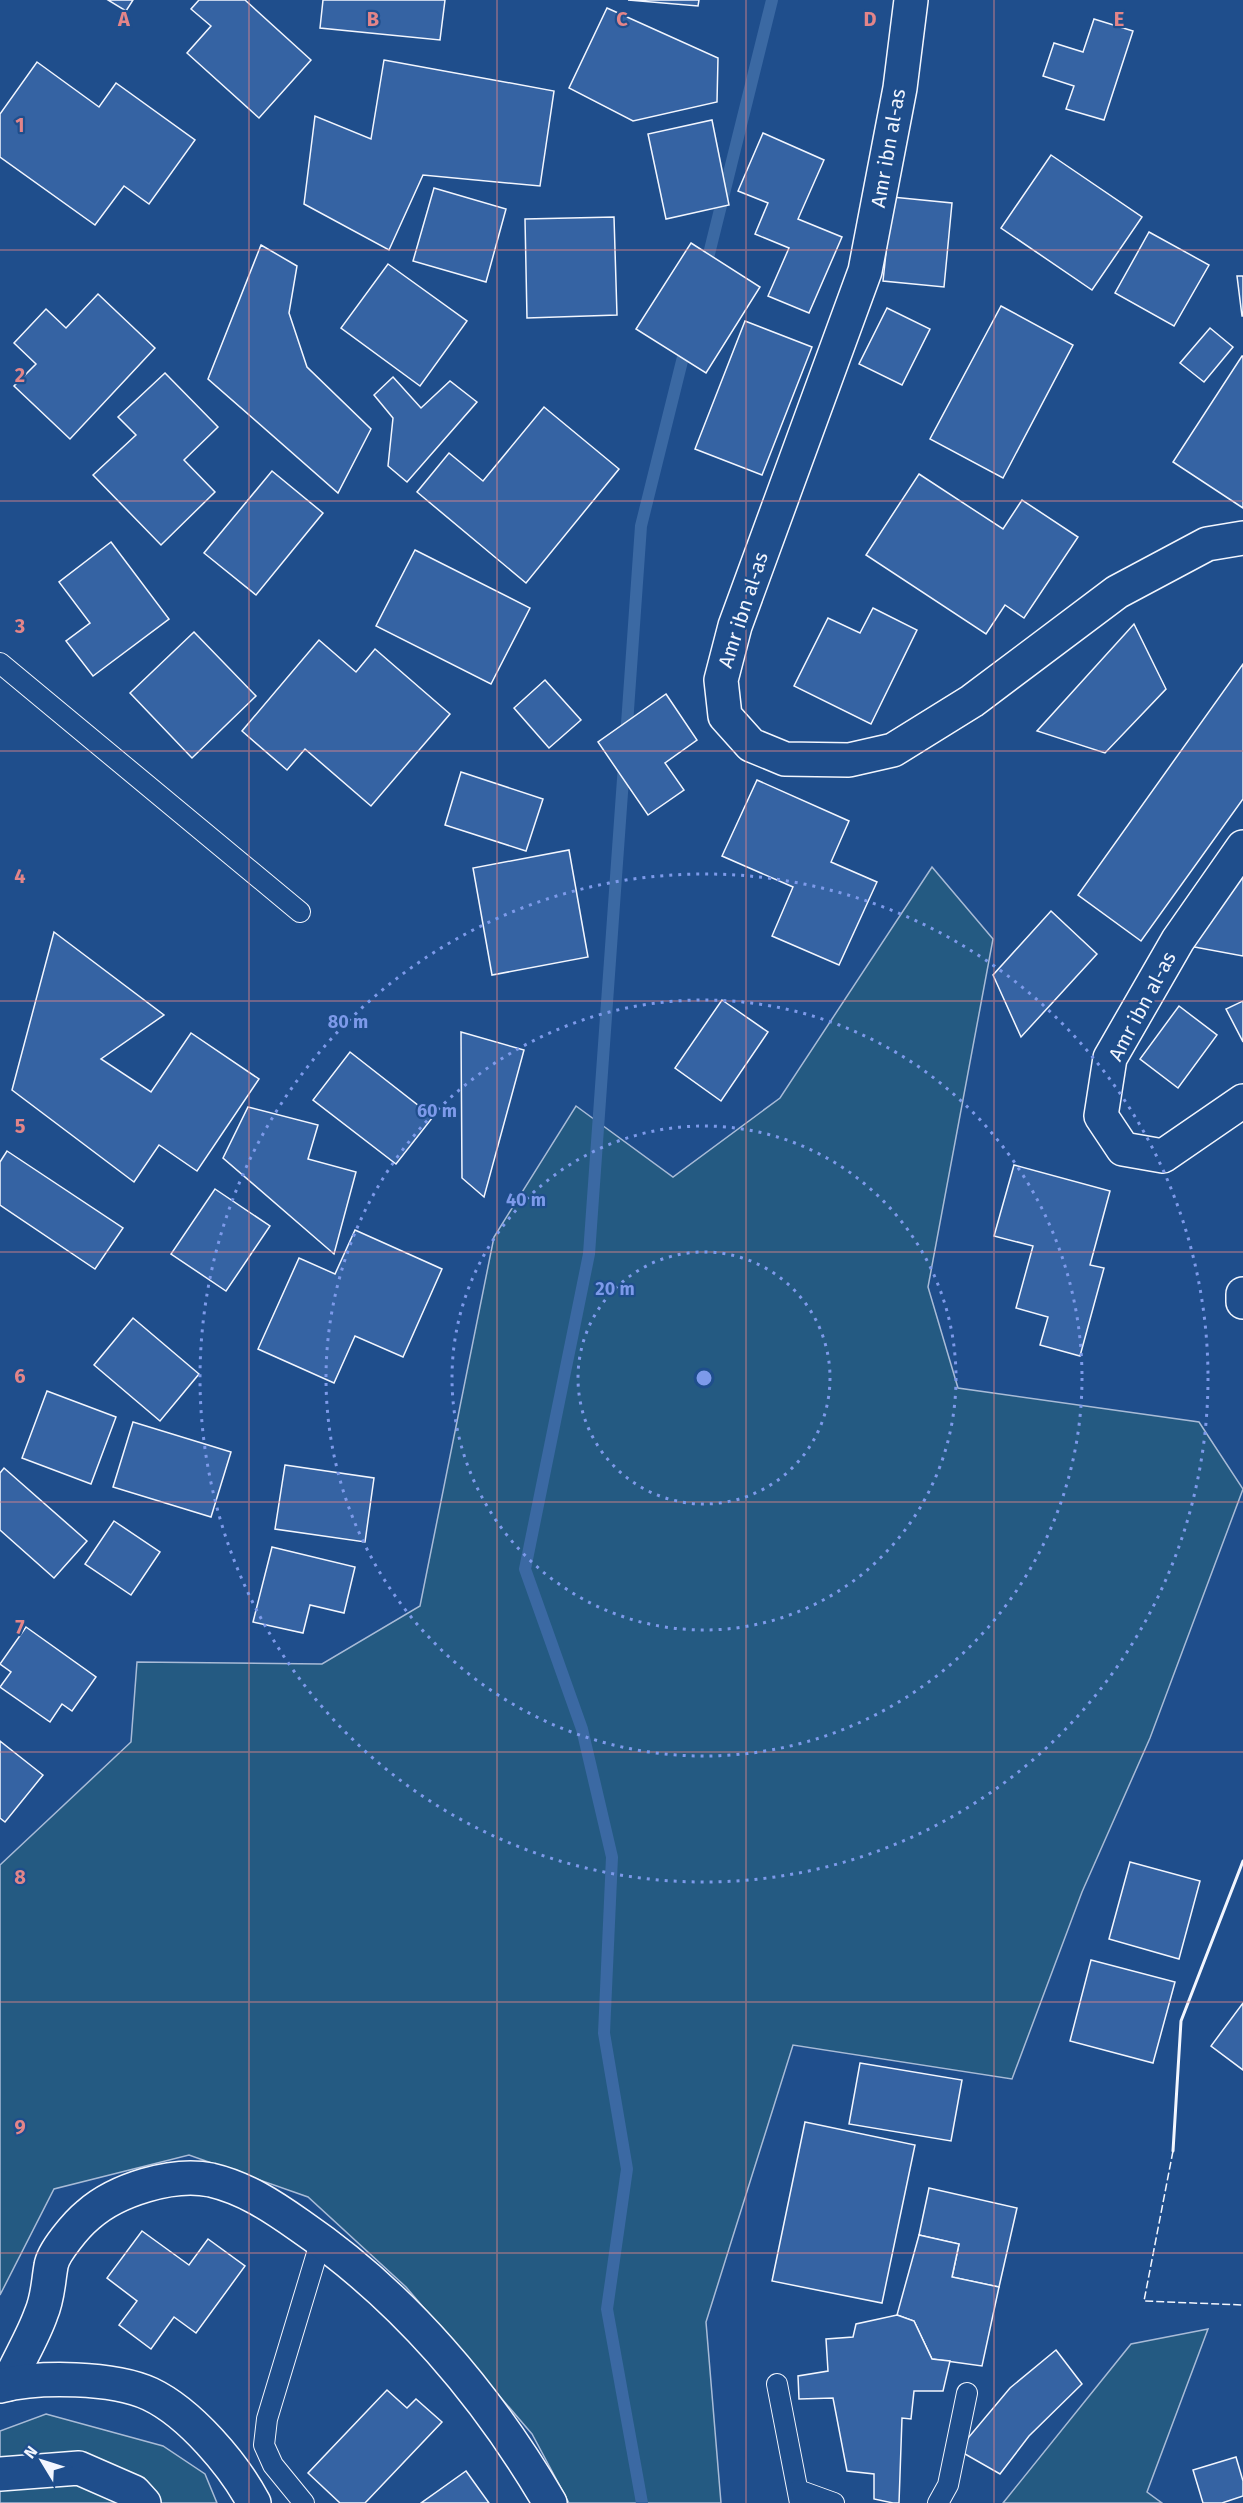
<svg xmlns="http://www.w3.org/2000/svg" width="1243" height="2503" font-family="'Fira Sans',sans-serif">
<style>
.green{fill:#245a82;stroke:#a8bbd7;stroke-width:1.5}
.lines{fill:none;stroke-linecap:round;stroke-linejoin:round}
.stream{stroke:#3b69a3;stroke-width:12}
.building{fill:#3563a3;stroke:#f2f6ff;stroke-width:1.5}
.lane-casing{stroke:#f2f6ff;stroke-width:22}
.street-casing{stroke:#f2f6ff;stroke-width:36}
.secondary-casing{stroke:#f2f6ff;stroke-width:36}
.lane{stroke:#1f4e8c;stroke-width:20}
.street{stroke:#1f4e8c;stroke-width:33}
.secondary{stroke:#1f4e8c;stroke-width:33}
.fence{stroke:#f2f6ff;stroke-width:1.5;stroke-dasharray:8 3;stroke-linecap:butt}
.wall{stroke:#f2f6ff;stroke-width:3}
.grid{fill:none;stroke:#e38589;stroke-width:1.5;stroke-opacity:0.55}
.ring{fill:none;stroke:#7d9aea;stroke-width:3;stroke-dasharray:3 6}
.labels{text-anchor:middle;stroke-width:4.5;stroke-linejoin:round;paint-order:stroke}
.street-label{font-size:20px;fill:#f2f6ff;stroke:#1f4e8c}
.grid-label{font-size:20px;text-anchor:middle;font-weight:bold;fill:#e38589;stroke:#1f4e8c;stroke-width:4.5;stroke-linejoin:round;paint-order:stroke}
.centre{fill:#7d9aea;stroke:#1f4e8c;stroke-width:3}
.ring-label{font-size:18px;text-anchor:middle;font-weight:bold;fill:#7d9aea;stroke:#1f4e8c;stroke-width:4.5;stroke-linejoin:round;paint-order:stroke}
</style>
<rect width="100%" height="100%" fill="#1f4e8c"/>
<g class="green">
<polygon points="932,867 993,939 928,1287 958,1388 1199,1422 1243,1489 1150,1738 1082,1892 1012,2079 793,2045 706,2322 721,2503 569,2503 532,2434 406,2287 308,2197 189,2155 54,2189 0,2295 0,1865 131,1742 137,1662 322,1664 420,1606 494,1237 576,1106 673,1177 780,1098"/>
<polygon points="1208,2329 1147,2492 1162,2503 1003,2503 1131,2344"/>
<polygon points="46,2414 163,2446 205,2474 217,2503 0,2503 0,2431"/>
</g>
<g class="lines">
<g class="stream">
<polyline points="705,270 772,0"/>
<polyline points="626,738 641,526 686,345"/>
<polyline points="624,765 589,1254 525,1569 582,1729 612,1857 604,2033 627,2169 607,2309 642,2503"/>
</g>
</g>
<g class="building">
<polygon points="108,0 133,0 126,11"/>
<polygon points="199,0 245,0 311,60 259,118 187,53 211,26 191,9"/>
<polygon points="323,0 445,0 440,40 320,28"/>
<polygon points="628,0 699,0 698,6"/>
<polygon points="607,8 718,58 717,102 633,121 569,88"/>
<polygon points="1094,19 1133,31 1104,120 1066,109 1074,86 1043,76 1054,43 1083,52"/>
<polygon points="384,60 554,91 540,186 423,175 389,250 304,204 315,116 371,139"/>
<polygon points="37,62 99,107 116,83 195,140 149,204 124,186 95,225 0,157 0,114"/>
<polygon points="712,120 729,205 666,219 648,134"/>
<polygon points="763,133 824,160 798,219 842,237 809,313 768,296 789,248 755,234 768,203 738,191"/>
<polygon points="1051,155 1142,217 1092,290 1001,228"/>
<polygon points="434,188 506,209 486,282 413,261"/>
<polygon points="892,197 952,203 944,287 883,281"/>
<polygon points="614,217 617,315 527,318 525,219"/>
<polygon points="1149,232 1209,265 1174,326 1115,293"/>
<polygon points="691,243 760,287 706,373 636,329"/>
<polygon points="261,245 297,266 289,313 307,367 371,429 338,493 208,379"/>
<polygon points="388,264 467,321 420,386 341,328"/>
<polygon points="1237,276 1243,276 1243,316 1242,316"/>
<polygon points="98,294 155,348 70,439 14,386 36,364 14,343 46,309 66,328"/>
<polygon points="1001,306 1073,345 1003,478 930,439"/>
<polygon points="887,308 930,329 902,385 859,364"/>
<polygon points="745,321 812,347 762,475 695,449"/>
<polygon points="1210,328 1233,347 1204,382 1180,363"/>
<polygon points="1242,356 1243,356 1243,508 1173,462"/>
<polygon points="165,373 218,427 184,460 215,492 161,545 93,475 136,435 118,417"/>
<polygon points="393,377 421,408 450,381 477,402 407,482 388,466 393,418 374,395"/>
<polygon points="544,407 619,469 526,583 417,492 449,453 483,481"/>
<polygon points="272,471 323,513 256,595 204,553"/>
<polygon points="919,474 1003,529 1022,500 1078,537 1024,618 1005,605 986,634 866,555"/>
<polygon points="111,542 169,619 93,676 66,641 90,623 59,582"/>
<polygon points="415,550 530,608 491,684 376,626"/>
<polygon points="873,608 917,630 871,724 794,686 828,618 860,633"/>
<polygon points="1134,624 1166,689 1105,753 1037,731"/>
<polygon points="194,632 256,696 192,758 130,693"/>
<polygon points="319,640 356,672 375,649 450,714 371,806 305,749 287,770 242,731"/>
<polygon points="1243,664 1243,799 1141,941 1078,895"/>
<polygon points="545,680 581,720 549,748 514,708"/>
<polygon points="666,694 697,740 665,763 684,790 648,815 598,742"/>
<polygon points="461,772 543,799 526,851 445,825"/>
<polygon points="757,780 849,821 831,862 877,882 839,965 772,936 793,887 722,856"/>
<polygon points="569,850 588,957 492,975 473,868"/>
<polygon points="1243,875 1243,956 1189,946"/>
<polygon points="1051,911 1097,954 1021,1037 993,975"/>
<polygon points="54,932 164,1015 101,1059 151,1092 191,1033 259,1079 197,1171 159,1145 134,1182 12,1090"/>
<polygon points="722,1000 768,1032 721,1101 675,1068"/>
<polygon points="1243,1001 1243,1042 1226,1009"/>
<polygon points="1179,1006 1217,1035 1178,1088 1140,1059"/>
<polygon points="461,1032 524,1050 484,1197 462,1178"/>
<polygon points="350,1052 433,1117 396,1164 313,1100"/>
<polygon points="248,1107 318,1125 308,1159 356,1172 334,1254 223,1158"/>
<polygon points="7,1151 123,1228 95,1269 0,1205 0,1162"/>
<polygon points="1014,1165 1110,1191 1090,1265 1104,1268 1080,1356 1040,1345 1048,1317 1016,1308 1033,1246 994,1236"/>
<polygon points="215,1189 270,1226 226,1291 171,1254"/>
<polygon points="355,1230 442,1269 403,1357 355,1336 334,1383 258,1349 299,1258 335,1274"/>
<polygon points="133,1318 199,1374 160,1421 94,1365"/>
<polygon points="47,1391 116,1417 91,1484 22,1458"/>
<polygon points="133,1422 231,1452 211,1517 113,1487"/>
<polygon points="285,1465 374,1478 365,1542 275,1529"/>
<polygon points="4,1468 87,1541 54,1578 0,1530 0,1473"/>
<polygon points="114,1521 160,1552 131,1595 85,1564"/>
<polygon points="272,1547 355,1567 344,1613 310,1605 303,1633 253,1622"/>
<polygon points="26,1627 96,1677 72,1711 62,1704 50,1722 0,1687 11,1672 0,1664"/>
<polygon points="0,1741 43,1775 5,1822 0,1818"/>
<polygon points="1130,1862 1200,1881 1179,1959 1109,1939"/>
<polygon points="1091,1960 1175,1982 1153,2063 1070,2041"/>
<polygon points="1243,2003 1243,2070 1211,2046"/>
<polygon points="860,2063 962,2080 951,2141 849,2124"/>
<polygon points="805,2122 915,2145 882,2303 772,2281"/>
<polygon points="929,2188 1017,2208 999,2287 952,2277 959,2244 919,2235"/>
<polygon points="142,2231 189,2265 208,2239 245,2266 196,2333 174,2317 151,2349 119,2325 137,2301 107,2278"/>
<polygon points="919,2235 959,2244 952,2277 999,2287 982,2366 932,2359 914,2321 897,2315"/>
<polygon points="897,2315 914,2321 932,2359 950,2361 943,2391 914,2391 911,2419 902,2418 899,2503 893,2503 874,2499 874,2474 847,2471 833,2398 799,2399 798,2376 828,2371 826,2339 853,2337 856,2324"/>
<polygon points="1056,2350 1082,2384 1029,2436 1000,2474 958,2450 1010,2388"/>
<polygon points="387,2390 407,2408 416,2399 442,2422 365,2503 340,2503 308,2473"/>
<polygon points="1236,2457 1243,2481 1243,2496 1222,2503 1203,2503 1193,2470"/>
<polygon points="466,2471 489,2503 421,2503"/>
</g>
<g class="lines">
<defs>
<g id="lane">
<polyline points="0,663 300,912"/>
<polyline points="777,2384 800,2503"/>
<polyline points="798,2490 834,2503"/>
<polyline points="304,2503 273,2465 264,2445 267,2419 321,2240"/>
<polyline points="938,2503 948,2485 967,2393"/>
</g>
<g id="street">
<polyline points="911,0 900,88 865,271 735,626 721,680 725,716 751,745 785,759 849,760 893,750 972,701 1117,592 1207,544 1243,538"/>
<polyline points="1243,847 1178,940 1110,1058 1101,1116 1123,1149 1163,1156 1243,1101"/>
<polyline points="1243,1294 1243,1302"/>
<path d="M8,2384C18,2361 33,2337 41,2314C48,2298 48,2283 51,2266C53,2252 77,2224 88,2215C116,2190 173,2172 211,2180C245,2188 272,2206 299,2225C403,2296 487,2395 550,2503"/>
<path d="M0,2386C39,2376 113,2377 150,2394C190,2413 234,2465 254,2503"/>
</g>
<polyline id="secondary" points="0,2474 79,2468 134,2492 144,2503"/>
</defs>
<use href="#lane" class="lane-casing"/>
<use href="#street" class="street-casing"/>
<use href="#secondary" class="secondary-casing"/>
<use href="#lane" class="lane"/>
<use href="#street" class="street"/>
<use href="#secondary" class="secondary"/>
<polyline class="fence" points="1173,2151 1144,2301 1243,2305"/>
<polyline class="wall" points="1173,2151 1181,2021 1243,1861"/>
</g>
<path class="grid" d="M249,0V2503M497,0V2503M746,0V2503M994,0V2503M0,250H1243M0,501H1243M0,751H1243M0,1001H1243M0,1252H1243M0,1502H1243M0,1752H1243M0,2002H1243M0,2253H1243"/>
<g class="ring">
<circle cx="704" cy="1378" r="126"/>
<circle cx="704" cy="1378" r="252"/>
<circle cx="704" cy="1378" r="378"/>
<circle cx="704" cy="1378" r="504"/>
</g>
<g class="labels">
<g class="street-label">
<text transform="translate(888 148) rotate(-80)" y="7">Amr ibn al-as</text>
<text transform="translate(743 610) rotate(-72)" y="7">Amr ibn al-as</text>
<text transform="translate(1142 1006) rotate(-62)" y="7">Amr ibn al-as</text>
</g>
</g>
<g class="grid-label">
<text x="124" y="26">A</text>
<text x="373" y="26">B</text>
<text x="622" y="26">C</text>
<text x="870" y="26">D</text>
<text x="1119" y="26">E</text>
<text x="20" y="132">1</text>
<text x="20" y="382">2</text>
<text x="20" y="633">3</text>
<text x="20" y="883">4</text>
<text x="20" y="1133">5</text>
<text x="20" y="1383">6</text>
<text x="20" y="1634">7</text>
<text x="20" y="1884">8</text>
<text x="20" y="2134">9</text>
</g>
<circle cx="704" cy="1378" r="9" class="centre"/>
<g class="ring-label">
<text x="348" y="1028">80 m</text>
<text x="437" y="1117">60 m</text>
<text x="526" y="1206">40 m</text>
<text x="615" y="1295">20 m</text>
</g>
<g transform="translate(42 2461) rotate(308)" stroke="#1f4e8c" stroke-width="4.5" paint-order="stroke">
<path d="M0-4.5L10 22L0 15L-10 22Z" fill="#f2f6ff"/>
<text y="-9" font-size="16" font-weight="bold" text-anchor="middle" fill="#f2f6ff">N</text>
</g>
</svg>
